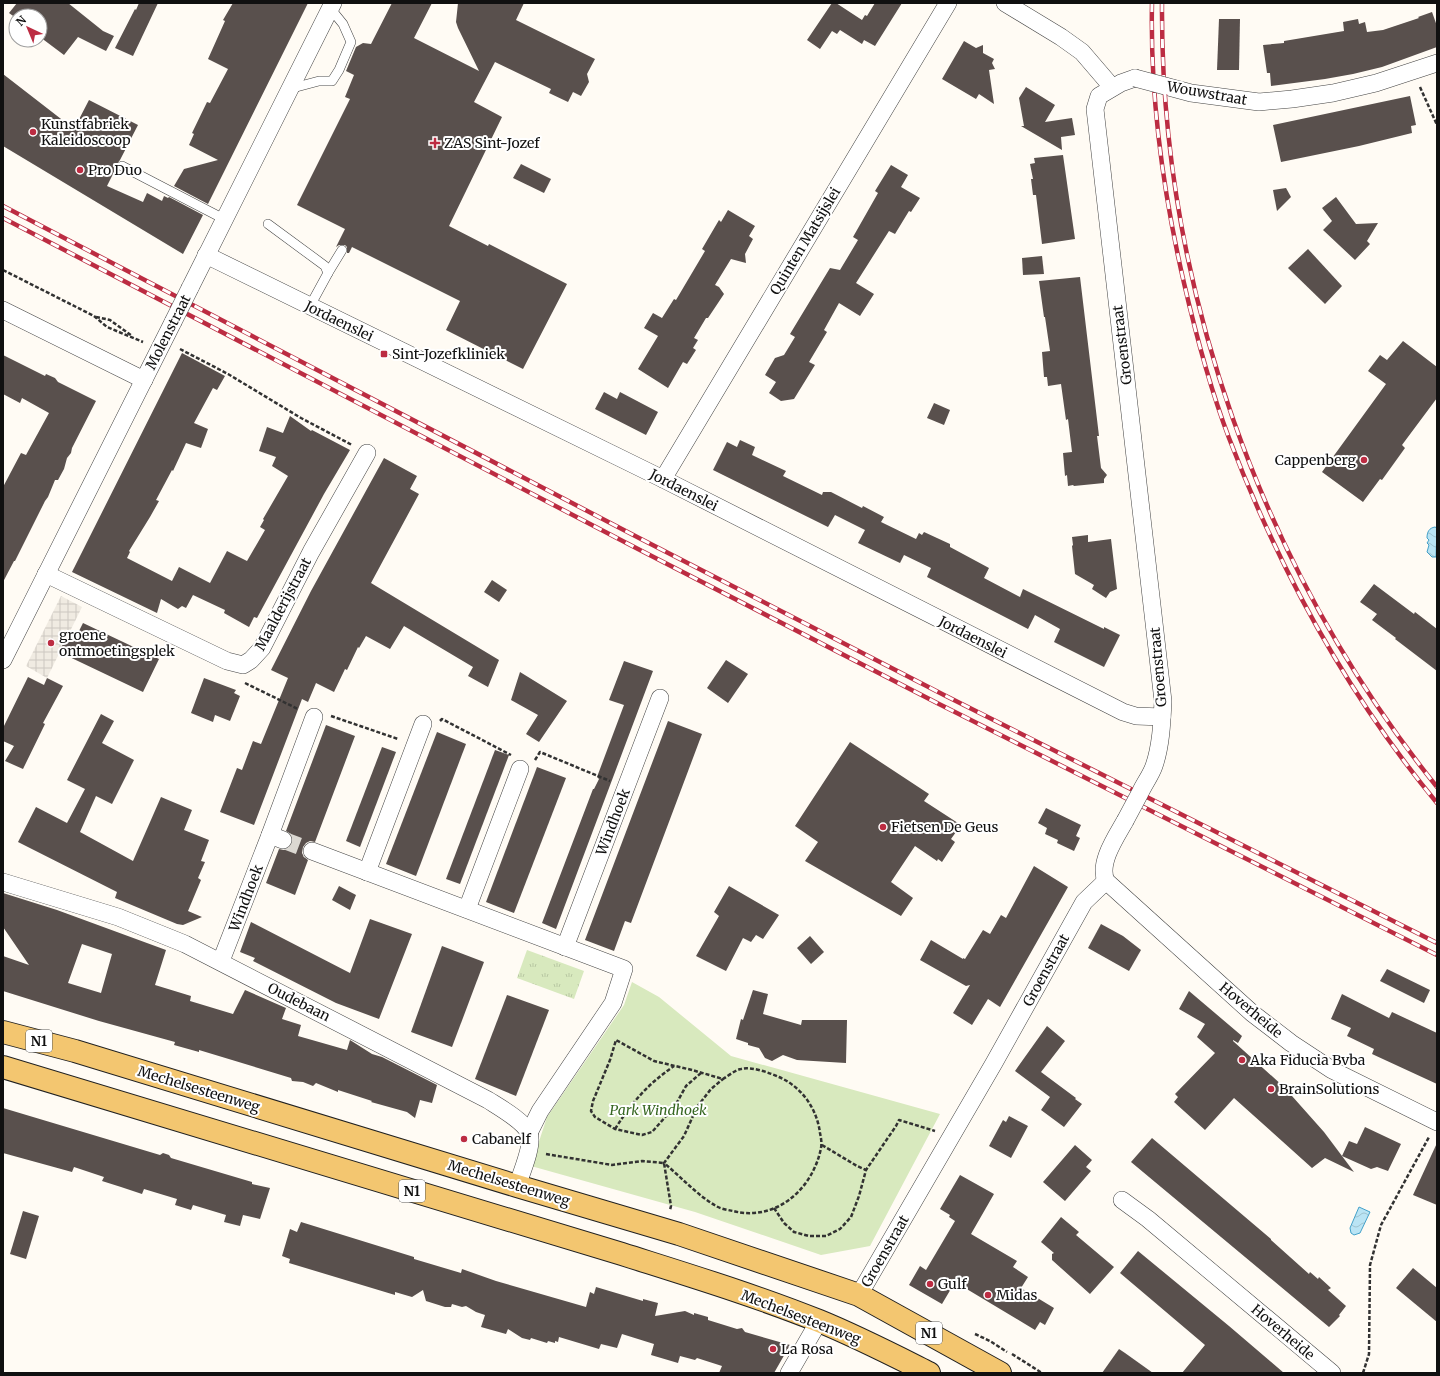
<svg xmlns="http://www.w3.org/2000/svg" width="1440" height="1376" font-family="Merriweather,serif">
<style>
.grass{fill:url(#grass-tufts)}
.park{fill:#d8e9be}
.plaza{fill:url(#plaza-grid)}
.water{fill:url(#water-waves);stroke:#44a1c9}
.building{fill:#59504d;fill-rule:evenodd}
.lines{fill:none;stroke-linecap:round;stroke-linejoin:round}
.street-tunnel{stroke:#dbd8d2;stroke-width:17;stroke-dasharray:17 8;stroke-linecap:butt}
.lane-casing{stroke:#434343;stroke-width:10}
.street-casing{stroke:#434343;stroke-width:18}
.primary-casing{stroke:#212121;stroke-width:24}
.path{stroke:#323232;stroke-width:2.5;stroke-dasharray:4 2;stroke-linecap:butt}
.lane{stroke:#fff;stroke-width:9}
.street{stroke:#fff;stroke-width:17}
.primary{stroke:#f3c670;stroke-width:22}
.rail-casing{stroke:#bc2c42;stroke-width:4.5}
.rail{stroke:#fff;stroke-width:3;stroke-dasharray:9;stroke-linecap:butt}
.street-bridge-casing{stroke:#434343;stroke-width:18;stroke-linecap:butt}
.street-bridge{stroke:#fff;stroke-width:17}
.poi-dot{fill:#bc2c42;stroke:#fff;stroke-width:1.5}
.labels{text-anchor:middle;stroke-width:4;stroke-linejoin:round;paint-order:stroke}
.shield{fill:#fff;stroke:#585858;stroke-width:1}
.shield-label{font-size:13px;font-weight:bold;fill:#101010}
.street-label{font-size:14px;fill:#101010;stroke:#fff}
.poi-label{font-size:14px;fill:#101010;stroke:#fff;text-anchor:start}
.park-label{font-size:14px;font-style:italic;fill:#376722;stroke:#fff}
</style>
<defs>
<pattern id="grass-tufts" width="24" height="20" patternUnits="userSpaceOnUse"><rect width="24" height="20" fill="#d8e9be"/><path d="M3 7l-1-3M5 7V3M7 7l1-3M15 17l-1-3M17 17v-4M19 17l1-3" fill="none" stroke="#b8c7a2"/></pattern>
<pattern id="plaza-grid" width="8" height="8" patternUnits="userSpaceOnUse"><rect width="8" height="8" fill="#f0ebe2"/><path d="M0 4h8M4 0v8" fill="none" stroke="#cdc8c1"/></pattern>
<pattern id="water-waves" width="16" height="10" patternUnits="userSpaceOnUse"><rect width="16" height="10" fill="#bae4f4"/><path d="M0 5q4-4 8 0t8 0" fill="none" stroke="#9fc3d0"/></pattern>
</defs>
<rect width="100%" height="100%" fill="#fffbf4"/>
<polygon class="grass" points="527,950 584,971 574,999 517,978"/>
<polygon class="park" points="632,982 659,997 731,1056 940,1114 870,1246 821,1255 695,1212 531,1166 547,1117 624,1005"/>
<polygon class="plaza" points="61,596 82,607 47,678 26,666"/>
<g class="water">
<path d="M1435,527L1437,528L1436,557H1432L1427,552L1429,545L1427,543L1429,540L1427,538C1427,532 1429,528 1435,527Z"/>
<polygon points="1359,1207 1370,1212 1360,1233 1354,1235 1351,1233 1350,1228"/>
</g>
<g class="building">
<polygon points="17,3 68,3 103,31 114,36 106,51 78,37 64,55 40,37 40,16 16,16 16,18 9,13"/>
<polygon points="139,3 158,3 133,56 115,48 135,9 136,10"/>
<polygon points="233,3 308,3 208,204 174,186 184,169 218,160 189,145 194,134 192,133 207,102 210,103 228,69 208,59 225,21 223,20"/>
<polygon points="392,3 432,3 414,38 479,71 458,28 456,22 458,3 524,3 516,20 595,59 587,74 589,82 581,96 573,92 568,102 549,93 551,89 495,62 474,102 502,117 449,226 488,246 489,244 567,284 523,369 446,330 460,301 352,247 349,253 347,253 347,247 345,245 339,245 336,247 345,229 297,205 350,99 345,97 354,75 346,71 356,47 363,43 371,44"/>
<polygon points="832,3 836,3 862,20 865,15 867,16 875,3 902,3 875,46 864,40 862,44 840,30 837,34 832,31 820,49 807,40"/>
<polygon points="1432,12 1437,26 1437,47 1382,67 1353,74 1325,79 1271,86 1270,73 1267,73 1263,45 1284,43 1284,41 1344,31 1343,22 1358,19 1359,24 1365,22 1367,32 1383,30 1419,18 1418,17"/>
<polygon points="1219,19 1240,19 1239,70 1217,70"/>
<polygon points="964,41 976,48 983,45 983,53 994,59 992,63 995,69 989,70 994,104 979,94 976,99 942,79"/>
<polygon points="3,74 74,129 89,100 138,125 120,160 117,164 116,168 107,186 143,202 147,193 162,201 164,196 168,198 169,197 203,215 183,254 3,146"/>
<polygon points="1026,87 1055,105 1045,122 1072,118 1075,135 1061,137 1062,150 1021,126 1024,126 1019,98"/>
<polygon points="1410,96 1416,125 1411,126 1412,133 1359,146 1281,162 1273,125"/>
<polygon points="1063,155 1075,239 1042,244 1036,195 1033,195 1031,179 1033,179 1030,164 1035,163 1034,158"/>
<polygon points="521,164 551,179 544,193 513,178"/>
<polygon points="891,165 908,175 901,187 920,198 911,212 909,211 895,234 889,231 856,283 874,294 860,316 839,303 824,330 827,332 809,362 815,365 794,399 781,401 769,393 776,382 765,375 775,358 784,355 795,337 790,334 830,268 840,270 858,240 853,237 878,193 875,191"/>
<polygon points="1286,188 1291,197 1277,211 1273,190"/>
<polygon points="1336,197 1356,224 1378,223 1367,241 1370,244 1355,260 1323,230 1332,221 1322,208"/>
<polygon points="728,210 755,226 749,236 753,239 745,254 746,263 731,259 715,285 719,287 724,294 708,318 706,318 694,338 698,340 693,348 696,350 687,364 683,362 668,388 638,369 658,336 644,328 653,313 662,318 674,299 676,300 705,251 702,249 719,220 721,222"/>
<polygon points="1308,249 1342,286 1325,304 1288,268"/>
<polygon points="1042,256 1044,274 1023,275 1022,258"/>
<polygon points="1080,277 1099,436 1097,436 1101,468 1107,475 1104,479 1104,483 1074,486 1073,485 1068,486 1067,475 1065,476 1063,453 1072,452 1068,419 1066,420 1061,384 1048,386 1047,377 1044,377 1042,352 1050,351 1045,317 1044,317 1039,281"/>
<polygon points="1403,341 1437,367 1437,398 1402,445 1405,448 1382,480 1380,479 1363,502 1322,472 1386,384 1368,371 1380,355 1387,360"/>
<polygon points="182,353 225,376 217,390 213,388 194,423 208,429 201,448 186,443 173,471 172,470 156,500 159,501 150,517 129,551 130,552 127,558 172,581 179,567 210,583 227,551 247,561 265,530 260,527 264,520 263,519 288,476 272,466 276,457 259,451 267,427 283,433 290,416 311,431 312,430 350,450 324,494 257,618 254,617 249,627 224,613 225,610 193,595 186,608 182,606 178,609 161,599 157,613 72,572"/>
<polygon points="3,355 45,376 46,374 55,378 58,382 96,401 72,448 71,453 67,458 64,469 58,480 55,480 48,497 45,501 15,561 14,561 3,582 3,487 21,453 26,455 49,413 22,398 20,403 3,394"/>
<polygon points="604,392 617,399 620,392 658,412 646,435 595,409"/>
<polygon points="934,403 950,410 944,425 927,418"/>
<polygon points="740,440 755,447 752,455 786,471 783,476 822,495 823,492 831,492 862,508 863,506 884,517 881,522 916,539 919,533 922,535 924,532 950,544 950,547 989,568 984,578 1020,597 1023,589 1104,629 1104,627 1120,635 1104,667 1054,642 1060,629 1035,615 1028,629 927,577 931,568 904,555 900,563 858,543 865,530 835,515 828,527 713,470 727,442 737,447"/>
<polygon points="384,458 417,476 410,489 419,494 371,583 499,660 488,687 468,676 473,667 404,626 390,649 366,636 359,648 358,647 347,670 345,669 334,692 316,683 308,702 302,699 254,825 220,812 237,768 242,770 253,741 261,744 288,678 271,670 311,591"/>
<polygon points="1088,535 1088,542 1111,539 1117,589 1110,592 1106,598 1092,589 1094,585 1075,574 1072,546 1073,545 1072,537"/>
<polygon points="492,580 507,590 499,602 484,592"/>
<polygon points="1374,584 1414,614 1415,612 1437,629 1437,671 1395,639 1396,638 1372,620 1377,614 1360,602"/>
<polygon points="83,623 159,659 143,692 59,652 68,634 75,639"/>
<polygon points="726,660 748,674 728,703 707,688"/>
<polygon points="624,661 653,671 556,929 542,923 593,789 594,789 599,779 597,777 624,705 609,700"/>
<polygon points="520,672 567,701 539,742 526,734 538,715 511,700"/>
<polygon points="28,677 44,685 47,678 63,686 43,723 45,724 23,769 5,761 14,746 3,741 3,728"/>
<polygon points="204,678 236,690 234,693 240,696 230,721 215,715 213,722 191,713"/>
<polygon points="101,714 114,721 102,743 134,760 112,804 96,796 80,832 133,861 161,797 192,810 184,830 209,840 201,861 205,862 198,878 201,880 188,911 202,917 183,925 177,924 115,898 117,892 18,842 36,807 67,823 85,789 67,780"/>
<polygon points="668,721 702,734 631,923 625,921 614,951 585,940"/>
<polygon points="326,725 355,736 315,842 310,841 306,843 303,847 302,853 304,857 308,860 295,895 266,883 279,849 284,850 289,848 292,843 293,838 291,834 286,831"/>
<polygon points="437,732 466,744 416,876 386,864"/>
<polygon points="850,742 929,794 924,801 961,825 951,839 955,842 942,862 938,859 937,861 915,846 891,882 913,898 901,916 805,861 818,842 795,826"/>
<polygon points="382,747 396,752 360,847 346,841"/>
<polygon points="495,750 509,755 460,884 446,879"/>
<polygon points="537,767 566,778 514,913 486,902"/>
<polygon points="1046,808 1081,825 1076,836 1080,838 1074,851 1057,843 1058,840 1045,834 1047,828 1038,823"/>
<polygon points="1034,866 1068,887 1000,1007 988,999 972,1025 953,1013 970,985 966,986 920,960 931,940 963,959 963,958 965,959 983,930 990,934 1001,915 1006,918"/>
<polygon points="339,886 356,895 350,910 332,900"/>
<polygon points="729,886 779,915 763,939 756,935 751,942 743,938 726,971 696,956 719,916 714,912"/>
<path d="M3,893L57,910L166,950L155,985L191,996L190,1001L233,1014L245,990L286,1008L282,1019L301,1025L298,1036L347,1050L350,1040L372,1054L382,1057L437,1085L432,1103L420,1100L415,1118L407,1112L371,1102L372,1101L338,1090V1092L316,1083L313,1086L303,1082L292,1081L291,1078L199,1050V1052L174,1045L175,1042L99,1021L3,991V956L29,965L3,927ZM82,944L112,954L101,993L68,983Z"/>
<polygon points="370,919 412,934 379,1019 336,1003 253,961 255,958 240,952 251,922 350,973"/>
<polygon points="1101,924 1123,936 1141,950 1129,971 1088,948"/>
<polygon points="810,936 824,952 811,964 797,948"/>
<polygon points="442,946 484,962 452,1047 411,1032"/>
<polygon points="1387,969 1430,990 1424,1003 1380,981"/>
<polygon points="753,990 768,994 763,1014 801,1025 802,1020 847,1020 846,1063 797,1060 783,1055 772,1061 765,1058 759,1048 748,1045 748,1043 736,1039 741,1019 743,1020"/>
<polygon points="1189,991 1242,1036 1238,1043 1233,1040 1233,1041 1284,1087 1324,1132 1354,1172 1325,1158 1312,1168 1234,1098 1205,1130 1174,1102 1178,1097 1175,1094 1215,1053 1197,1037 1205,1024 1179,1009"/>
<polygon points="1342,994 1389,1018 1392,1012 1437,1033 1437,1084 1372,1054 1374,1049 1347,1036 1351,1028 1331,1019"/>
<polygon points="507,995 549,1010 516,1096 475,1079"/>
<polygon points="1047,1026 1065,1041 1041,1072 1076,1098 1075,1099 1082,1104 1064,1127 1041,1110 1050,1097 1015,1071"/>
<polygon points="3,1108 160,1155 163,1153 169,1155 171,1158 252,1182 252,1184 270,1188 260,1219 243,1215 240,1226 224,1222 226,1215 193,1205 191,1210 175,1205 177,1199 144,1189 142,1194 121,1187 102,1181 104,1177 74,1167 72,1172 3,1153"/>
<polygon points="1009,1116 1028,1126 1011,1158 989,1146 1003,1120 1006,1122"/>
<polygon points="1365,1127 1401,1144 1388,1171 1377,1167 1371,1169 1342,1156 1349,1141 1357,1144"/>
<polygon points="1152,1138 1271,1239 1271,1240 1309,1274 1310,1272 1318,1279 1319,1277 1331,1288 1328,1290 1346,1306 1339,1315 1340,1316 1329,1327 1131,1162"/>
<polygon points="1437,1143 1437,1205 1413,1195"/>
<polygon points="1075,1145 1092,1160 1086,1167 1091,1171 1065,1201 1043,1182"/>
<polygon points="960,1175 994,1194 971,1234 1017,1261 1013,1267 1028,1277 1021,1288 1054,1308 1045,1325 1040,1322 1035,1330 955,1282 942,1304 909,1285 920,1266 926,1270 955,1221 949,1217 950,1215 940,1209"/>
<polygon points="23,1211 39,1216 26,1259 10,1254"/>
<polygon points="1061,1217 1079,1232 1076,1235 1114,1267 1090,1294 1052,1260 1052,1254 1054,1253 1041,1242"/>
<polygon points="301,1222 414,1257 414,1259 461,1273 462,1269 496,1281 586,1307 590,1292 594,1294 596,1287 643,1301 643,1299 658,1303 655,1316 685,1311 694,1315 694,1313 708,1317 708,1320 737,1329 742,1328 745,1332 790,1345 774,1373 719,1373 722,1366 697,1358 695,1360 680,1356 678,1363 651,1355 654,1344 622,1334 617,1348 601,1344 599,1349 559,1337 558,1342 555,1341 555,1343 548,1341 547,1343 531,1338 530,1340 522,1338 508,1329 506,1334 481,1327 485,1315 476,1312 466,1306 462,1307 452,1304 451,1307 445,1307 426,1301 423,1290 412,1297 395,1292 395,1295 289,1263 290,1259 282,1256 290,1229 297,1232"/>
<polygon points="1138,1251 1229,1326 1284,1373 1182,1373 1205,1345 1120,1273"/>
<polygon points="1413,1268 1437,1288 1437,1322 1396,1288"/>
<polygon points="1119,1349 1125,1353 1153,1373 1102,1373"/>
</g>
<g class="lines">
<polyline class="street-tunnel" points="283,840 312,851"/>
<defs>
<g id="lane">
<polyline points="289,89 319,81 332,81 339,70 351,42 343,24 330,8"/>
<polyline points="122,166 224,219"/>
<polyline points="268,224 325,266 328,273 310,306"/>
<polyline points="328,273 342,250"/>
</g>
<g id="street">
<polyline points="1005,3 1061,37 1082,52 1112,87"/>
<path d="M1135,78L1121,83L1099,96L1095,109L1163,701C1162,722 1161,746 1154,766C1151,775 1144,784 1140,793"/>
<polyline points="1165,86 1191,93 1259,102 1292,99 1333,93 1376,83 1437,63"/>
<polyline points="206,255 663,479 1123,712 1136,716 1162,717"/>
<polyline points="190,288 333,3"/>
<polyline points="3,310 144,380"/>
<polyline points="663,479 948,3"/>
<polyline points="46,574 227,661 243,665 251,660 262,648 311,552 367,453"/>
<polyline points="3,660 173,322"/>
<path d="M1125,821C1116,837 1098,863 1106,881L1252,1013L1291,1043L1332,1070L1437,1122"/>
<polyline points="270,835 314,717"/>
<polyline points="312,851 624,969 613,1003 540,1111 529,1133"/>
<polyline points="367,872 423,724"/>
<path d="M3,882L118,917L185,944L488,1100C499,1107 524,1121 529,1133C534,1144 521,1174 517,1186"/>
<polyline points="467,909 520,769"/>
<polyline points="565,947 660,698"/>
<polyline points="221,961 270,835 283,840"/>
<polyline points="1122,1200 1148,1219 1332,1373"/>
<polyline points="859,1295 994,1063 1084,902 1106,881"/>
<polyline points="789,1373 819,1321"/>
</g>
<g id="primary">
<polyline points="3,1032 75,1051 517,1186 679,1234 859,1295 1000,1373"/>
<path d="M3,1067L622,1254C688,1275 754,1295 819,1321C856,1336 893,1355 929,1373"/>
</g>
</defs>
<use href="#lane" class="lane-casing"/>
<use href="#street" class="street-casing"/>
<use href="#primary" class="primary-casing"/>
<g class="path">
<polyline points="1420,87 1437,125"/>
<polyline points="3,270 94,316 107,327 143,342"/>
<polyline points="96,317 110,320 132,336"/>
<polyline points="180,349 228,374 301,418 352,445"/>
<polyline points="245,683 298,709"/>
<polyline points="331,716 398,739"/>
<polyline points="440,721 442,719 511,755"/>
<polyline points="535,760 540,752 610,781"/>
<path d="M701,1073L686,1086L675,1106L652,1132L642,1135L615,1129L595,1117L591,1111L593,1101L610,1060L616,1040L654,1061L692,1070L723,1079C728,1076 735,1070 741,1069C751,1066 770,1073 779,1077C802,1087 817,1109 820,1133C821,1138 822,1143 821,1148C813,1189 776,1222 733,1211C728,1210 721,1209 716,1206C697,1195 681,1177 664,1163L684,1136L697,1107L711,1089L723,1079"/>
<path d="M615,1129C632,1102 648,1084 674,1066"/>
<polyline points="822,1145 857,1166 866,1170"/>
<polyline points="546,1154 612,1165 642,1161 664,1163 671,1206 670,1210"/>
<polyline points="774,1208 784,1223 794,1232 809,1236 826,1236 840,1229 851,1217 859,1196 866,1170 896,1126 899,1120 935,1131"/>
<polyline points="975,1334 990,1341 1007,1352"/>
<polyline points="1012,1354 1042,1373"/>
<polyline points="1363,1373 1369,1354 1370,1265 1381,1225 1429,1137"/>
</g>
<use href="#lane" class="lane"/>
<use href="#street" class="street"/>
<use href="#primary" class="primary"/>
<defs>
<g id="rail">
<path d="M1152,3C1150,97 1163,192 1184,283C1196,335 1210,388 1229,438C1279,569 1347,694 1437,803"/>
<path d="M1162,3C1160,284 1261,568 1437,787"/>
<polyline points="3,206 641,539 944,695 1437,943"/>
<polyline points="3,218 638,549 939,704 1437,955"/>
</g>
</defs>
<use href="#rail" class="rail-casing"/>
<use href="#rail" class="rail"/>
<defs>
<g id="street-bridge">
<polyline points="1135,78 1165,86"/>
<polyline points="173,322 190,288"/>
<polyline points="1125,821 1140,793"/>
</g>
</defs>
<use href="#street-bridge" class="street-bridge-casing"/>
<use href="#street-bridge" class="street-bridge"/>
</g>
<g class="poi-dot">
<circle cx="33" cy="132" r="4"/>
<path d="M433 137h4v4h4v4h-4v4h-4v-4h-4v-4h4z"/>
<circle cx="80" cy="170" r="4"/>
<rect x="380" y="350" width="8" height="8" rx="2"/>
<circle cx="1364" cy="460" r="4"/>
<circle cx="51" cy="643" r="4"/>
<circle cx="883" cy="827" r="4"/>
<circle cx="1242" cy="1060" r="4"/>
<circle cx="1271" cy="1089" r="4"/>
<circle cx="464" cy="1139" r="4"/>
<circle cx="930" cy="1284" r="4"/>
<circle cx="988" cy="1295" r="4"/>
<circle cx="773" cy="1349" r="4"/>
</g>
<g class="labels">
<g class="shield">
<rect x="26" y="1030" width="26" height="22" rx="3"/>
<rect x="399" y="1180" width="26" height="22" rx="3"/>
<rect x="916" y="1322" width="26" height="22" rx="3"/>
</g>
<g class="shield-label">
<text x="39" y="1046">N1</text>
<text x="412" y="1196">N1</text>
<text x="929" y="1338">N1</text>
</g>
<g class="street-label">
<text transform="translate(1207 93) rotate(10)" y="5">Wouwstraat</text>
<text transform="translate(805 241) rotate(-59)" y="5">Quinten Matsijslei</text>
<text transform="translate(339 321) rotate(26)" y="5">Jordaenslei</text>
<text transform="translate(168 332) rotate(-63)" y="5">Molenstraat</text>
<text transform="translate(1122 345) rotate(-97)" y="5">Groenstraat</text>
<text transform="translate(684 490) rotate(27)" y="5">Jordaenslei</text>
<text transform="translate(283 604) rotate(-62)" y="5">Maalderijstraat</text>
<text transform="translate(973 637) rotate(27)" y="5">Jordaenslei</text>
<text transform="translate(1158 667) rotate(-95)" y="5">Groenstraat</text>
<text transform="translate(613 822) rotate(-69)" y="5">Windhoek</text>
<text transform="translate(246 898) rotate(-69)" y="5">Windhoek</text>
<text transform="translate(1046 970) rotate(-61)" y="5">Groenstraat</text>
<text transform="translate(299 1002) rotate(27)" y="5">Oudebaan</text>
<text transform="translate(1251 1010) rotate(40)" y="5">Hoverheide</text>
<text transform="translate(199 1089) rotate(17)" y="5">Mechelsesteenweg</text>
<text transform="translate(509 1183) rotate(17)" y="5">Mechelsesteenweg</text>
<text transform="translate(885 1251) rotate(-60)" y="5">Groenstraat</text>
<text transform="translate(801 1317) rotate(21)" y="5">Mechelsesteenweg</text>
<text transform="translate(1283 1332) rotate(40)" y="5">Hoverheide</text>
</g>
<g class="poi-label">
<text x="41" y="129">Kunstfabriek<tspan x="41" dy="16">Kaleidoscoop</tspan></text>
<text x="444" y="148">ZAS Sint-Jozef</text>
<text x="88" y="175">Pro Duo</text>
<text x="392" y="359">Sint-Jozefkliniek</text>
<text x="1356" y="465" text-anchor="end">Cappenberg</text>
<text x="59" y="640">groene<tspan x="59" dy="16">ontmoetingsplek</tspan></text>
<text x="891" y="832">Fietsen De Geus</text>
<text x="1250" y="1065">Aka Fiducia Bvba</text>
<text x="1279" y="1094">BrainSolutions</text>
<text x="472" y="1144">Cabanelf</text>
<text x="938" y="1289">Gulf</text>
<text x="996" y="1300">Midas</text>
<text x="781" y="1354">La Rosa</text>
</g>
<g class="park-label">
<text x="658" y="1115">Park Windhoek</text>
</g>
</g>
<rect width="1440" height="1376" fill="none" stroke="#101010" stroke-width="8"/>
<g transform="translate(28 28) rotate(316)"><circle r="19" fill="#ffffff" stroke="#9f9f9f"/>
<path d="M0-3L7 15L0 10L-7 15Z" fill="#bc2c42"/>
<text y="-6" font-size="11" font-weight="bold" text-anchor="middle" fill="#101010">N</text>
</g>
</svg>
